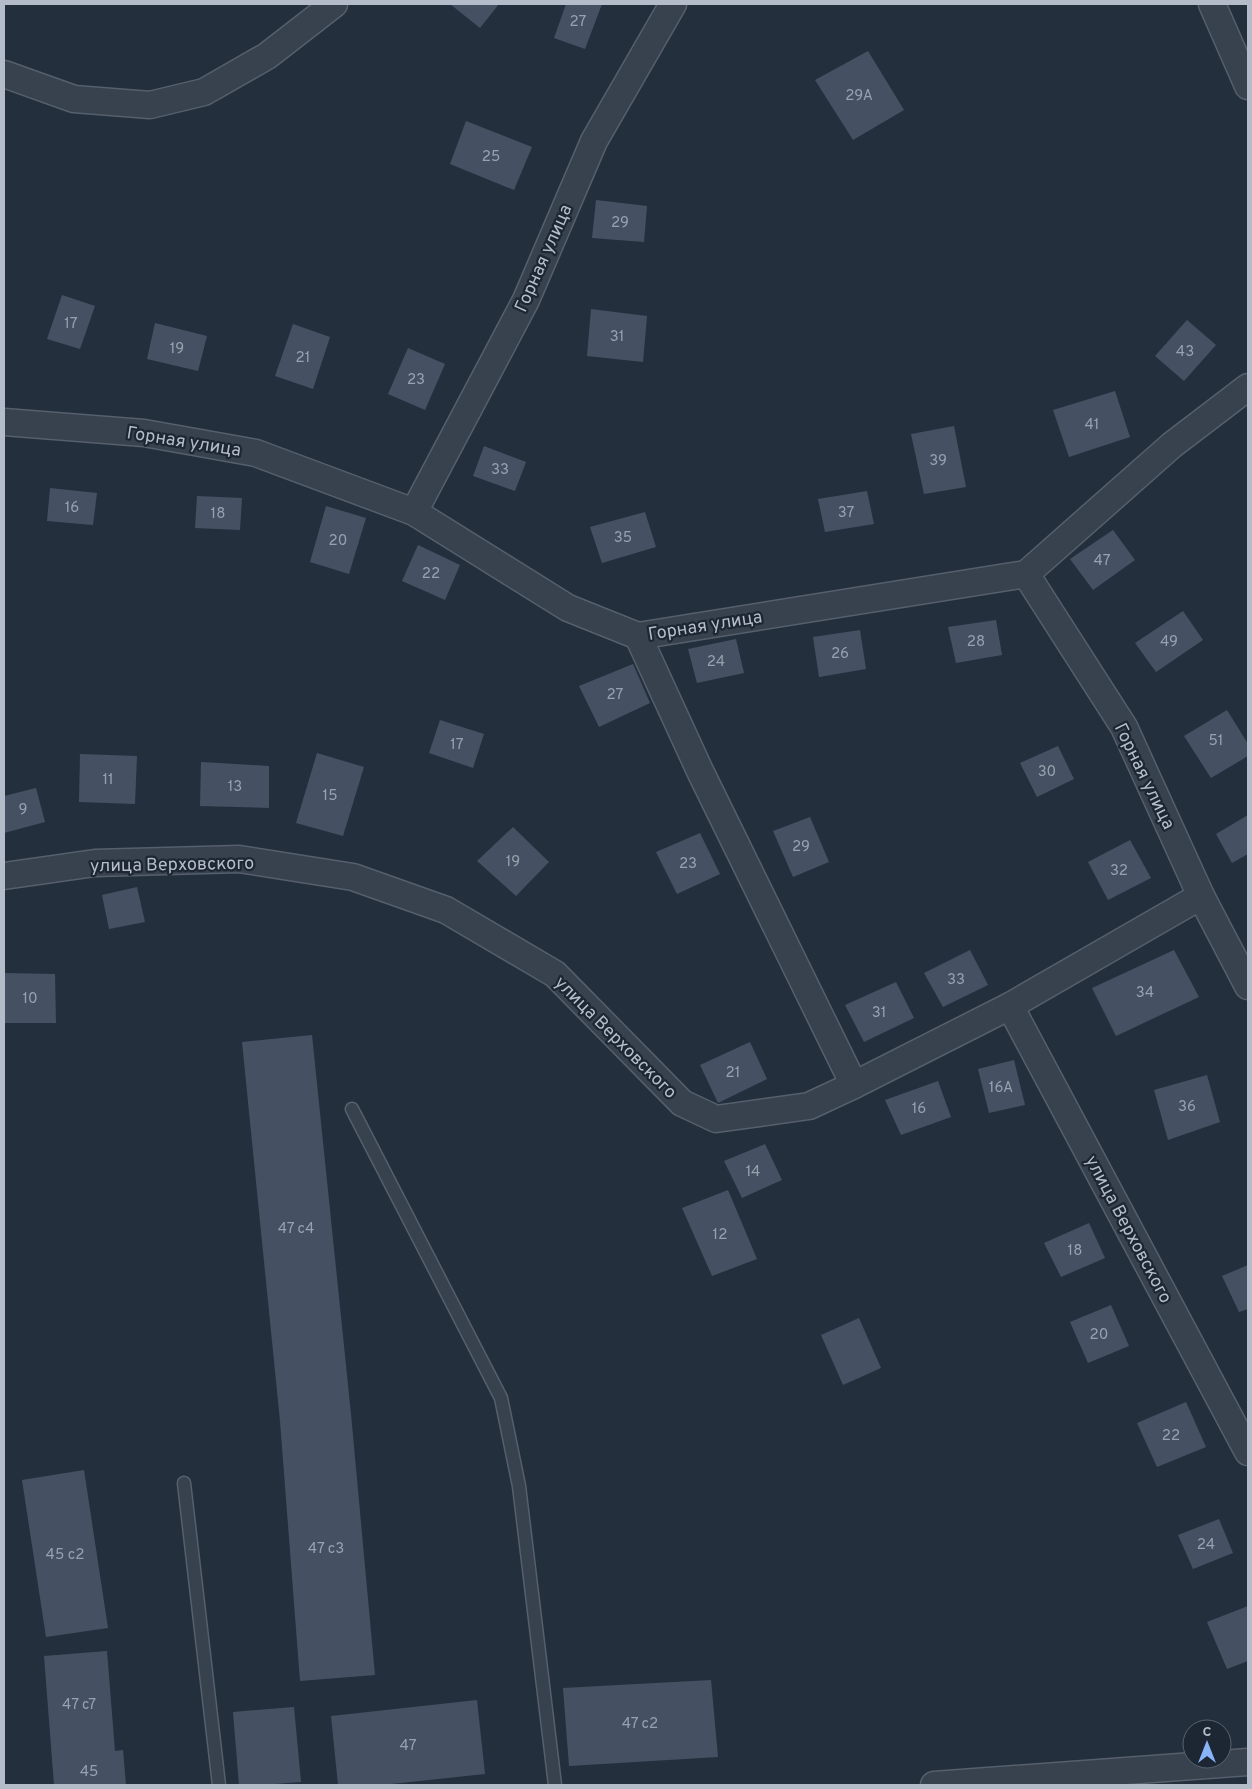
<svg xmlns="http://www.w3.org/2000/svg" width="1252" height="1789" font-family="Overpass,sans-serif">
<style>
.building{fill:#455162}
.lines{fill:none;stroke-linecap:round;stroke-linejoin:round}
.service-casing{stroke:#565f6c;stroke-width:15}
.minor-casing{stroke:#565f6c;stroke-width:29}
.service{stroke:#38414e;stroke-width:12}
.minor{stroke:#38414e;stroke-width:26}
.labels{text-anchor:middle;stroke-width:4.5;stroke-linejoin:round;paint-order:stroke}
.number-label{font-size:15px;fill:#98a1af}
.street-label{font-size:18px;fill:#b4bcc9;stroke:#1d2633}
</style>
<rect width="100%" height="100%" fill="#242f3e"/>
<g class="building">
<polygon points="450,4 499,4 480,28"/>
<polygon points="566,4 602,4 585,49 554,38"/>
<polygon points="868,51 904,110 853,140 815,80"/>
<polygon points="466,121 532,147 514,190 450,164"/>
<polygon points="596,200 647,206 644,242 592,238"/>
<polygon points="62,295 95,306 80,349 47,339"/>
<polygon points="591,309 647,316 643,362 587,356"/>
<polygon points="1187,320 1216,345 1184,381 1155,356"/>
<polygon points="155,323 207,336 198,371 147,359"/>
<polygon points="293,324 330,337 313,389 275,376"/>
<polygon points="408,348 445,364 425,410 388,394"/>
<polygon points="1115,391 1130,437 1069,457 1053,410"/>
<polygon points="954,426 966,487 924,494 911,434"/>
<polygon points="484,446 526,462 515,491 473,476"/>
<polygon points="50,488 97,493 93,525 47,521"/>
<polygon points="867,491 874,524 825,532 818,499"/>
<polygon points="197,496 242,498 240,530 195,528"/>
<polygon points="326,506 366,518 349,574 310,562"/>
<polygon points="645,512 656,547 602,563 590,527"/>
<polygon points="1113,530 1135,560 1093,590 1070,559"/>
<polygon points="418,545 460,565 445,600 402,581"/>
<polygon points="1183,611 1203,640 1156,672 1135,643"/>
<polygon points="996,620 1002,655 956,663 948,627"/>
<polygon points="860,630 866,669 819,677 813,637"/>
<polygon points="736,639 744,673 697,683 688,649"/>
<polygon points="633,664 650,703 599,727 579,686"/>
<polygon points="1227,710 1248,744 1248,756 1211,778 1184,736"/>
<polygon points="440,720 484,734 473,768 429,753"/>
<polygon points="1058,746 1074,779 1037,797 1020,763"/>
<polygon points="317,753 364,767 343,836 296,823"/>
<polygon points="80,754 137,756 135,804 79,802"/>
<polygon points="201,762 269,766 269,808 200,806"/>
<polygon points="36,788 45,822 4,833 4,796"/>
<polygon points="1248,815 1248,854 1232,863 1216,834"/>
<polygon points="810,817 829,862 793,877 773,831"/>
<polygon points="513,827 549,862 516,896 477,861"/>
<polygon points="700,833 720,874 677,894 656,852"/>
<polygon points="1130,840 1151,878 1108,900 1088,862"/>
<polygon points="137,887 145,922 109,929 102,895"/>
<polygon points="970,950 988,985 943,1007 924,973"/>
<polygon points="1174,950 1199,997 1116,1036 1092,988"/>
<polygon points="4,973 55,974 56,1023 4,1023"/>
<polygon points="896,982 914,1018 864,1042 845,1005"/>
<polygon points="312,1035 351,1414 375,1675 300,1681 280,1421 242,1042"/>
<polygon points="750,1042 767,1079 718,1103 700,1065"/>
<polygon points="1014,1060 1025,1105 989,1113 978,1069"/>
<polygon points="1207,1075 1220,1122 1168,1140 1154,1090"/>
<polygon points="938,1081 951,1117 901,1135 885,1100"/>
<polygon points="765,1144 782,1180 742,1198 724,1161"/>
<polygon points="728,1190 757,1259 712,1276 682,1208"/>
<polygon points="1089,1223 1105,1258 1061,1277 1044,1243"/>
<polygon points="1248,1265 1248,1309 1239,1312 1222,1276"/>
<polygon points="1111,1305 1129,1346 1088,1363 1070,1322"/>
<polygon points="859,1318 881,1368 843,1385 821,1335"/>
<polygon points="1186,1402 1206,1447 1157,1467 1137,1423"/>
<polygon points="84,1470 108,1628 46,1637 22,1480"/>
<polygon points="1219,1519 1233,1553 1193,1569 1178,1535"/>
<polygon points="1248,1606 1248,1661 1227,1669 1207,1622"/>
<polygon points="107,1651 115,1751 123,1750 126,1785 54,1785 44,1656"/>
<polygon points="711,1680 718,1757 569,1766 563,1688"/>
<polygon points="477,1700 485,1774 382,1785 338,1785 331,1716"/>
<polygon points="294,1707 301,1782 262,1785 239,1785 233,1712"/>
</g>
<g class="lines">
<defs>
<g id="service">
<polyline points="352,1109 501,1398 519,1486 555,1785"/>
<polyline points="184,1483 219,1785"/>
</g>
<g id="minor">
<polyline points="1212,4 1248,86"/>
<polyline points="4,74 74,99 150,105 204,92 267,56 334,4"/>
<polyline points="4,422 144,433 256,453 414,512 568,608 638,636 1026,574 1172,445 1248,387"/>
<polyline points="414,512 526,300 594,141 673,4"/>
<polyline points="1026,574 1124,727 1201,896 1248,986"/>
<polyline points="638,636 700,771 854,1085"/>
<polyline points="4,876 95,863 239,859 353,877 446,910 555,974 682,1103 716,1119 809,1106 854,1085 1010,1006 1201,896"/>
<polyline points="1010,1006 1248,1452"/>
<polyline points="934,1785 1248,1762"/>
</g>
</defs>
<use href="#service" class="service-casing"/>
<use href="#minor" class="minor-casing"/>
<use href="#service" class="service"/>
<use href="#minor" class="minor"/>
</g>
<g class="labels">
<g class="number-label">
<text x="578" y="26">27</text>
<text x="859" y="100">29А</text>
<text x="491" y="161">25</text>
<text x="620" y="227">29</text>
<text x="71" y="328">17</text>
<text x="617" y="341">31</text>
<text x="177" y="353">19</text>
<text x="1185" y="356">43</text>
<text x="303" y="362">21</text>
<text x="416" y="384">23</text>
<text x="1092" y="429">41</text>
<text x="938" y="465">39</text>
<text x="500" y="474">33</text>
<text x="72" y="512">16</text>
<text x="846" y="517">37</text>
<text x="218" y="518">18</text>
<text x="623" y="542">35</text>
<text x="338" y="545">20</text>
<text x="1102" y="565">47</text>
<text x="431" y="578">22</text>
<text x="976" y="646">28</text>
<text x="1169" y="646">49</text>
<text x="840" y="658">26</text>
<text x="716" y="666">24</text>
<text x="615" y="699">27</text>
<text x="1216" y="745">51</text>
<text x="457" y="749">17</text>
<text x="1047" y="776">30</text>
<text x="108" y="784">11</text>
<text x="235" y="791">13</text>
<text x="330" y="800">15</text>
<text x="23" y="814">9</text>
<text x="801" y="851">29</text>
<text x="513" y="866">19</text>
<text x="688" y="868">23</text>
<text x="1119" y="875">32</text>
<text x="956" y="984">33</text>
<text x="1145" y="997">34</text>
<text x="30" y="1003">10</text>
<text x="879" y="1017">31</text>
<text x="733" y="1077">21</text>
<text x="1001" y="1092">16А</text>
<text x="1187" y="1111">36</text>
<text x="919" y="1113">16</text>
<text x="753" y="1176">14</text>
<text x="296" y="1233">47 с4</text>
<text x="720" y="1239">12</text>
<text x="1075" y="1255">18</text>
<text x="1099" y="1339">20</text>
<text x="1171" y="1440">22</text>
<text x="1206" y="1549">24</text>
<text x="326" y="1553">47 с3</text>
<text x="65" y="1559">45 с2</text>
<text x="79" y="1709">47 с7</text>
<text x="640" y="1728">47 с2</text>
<text x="408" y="1750">47</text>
<text x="89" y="1776">45</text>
</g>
<g class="street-label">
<text transform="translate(543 258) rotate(-66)" y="6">Горная улица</text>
<text transform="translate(184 441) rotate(9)" y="6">Горная улица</text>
<text transform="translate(705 625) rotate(-9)" y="6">Горная улица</text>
<text transform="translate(1145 776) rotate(64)" y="6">Горная улица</text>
<text transform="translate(172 864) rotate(-1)" y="6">улица Верховского</text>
<text transform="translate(616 1037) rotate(45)" y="6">улица Верховского</text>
<text transform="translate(1129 1229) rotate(62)" y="6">улица Верховского</text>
</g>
</g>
<rect width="1252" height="1789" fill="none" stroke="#b4bcc9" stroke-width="10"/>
<g transform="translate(1207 1744)"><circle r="24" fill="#1d2633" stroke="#59626f"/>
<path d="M0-4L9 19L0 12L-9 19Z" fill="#8ab4f8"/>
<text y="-8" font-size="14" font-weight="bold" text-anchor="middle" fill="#b4bcc9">С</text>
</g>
</svg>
